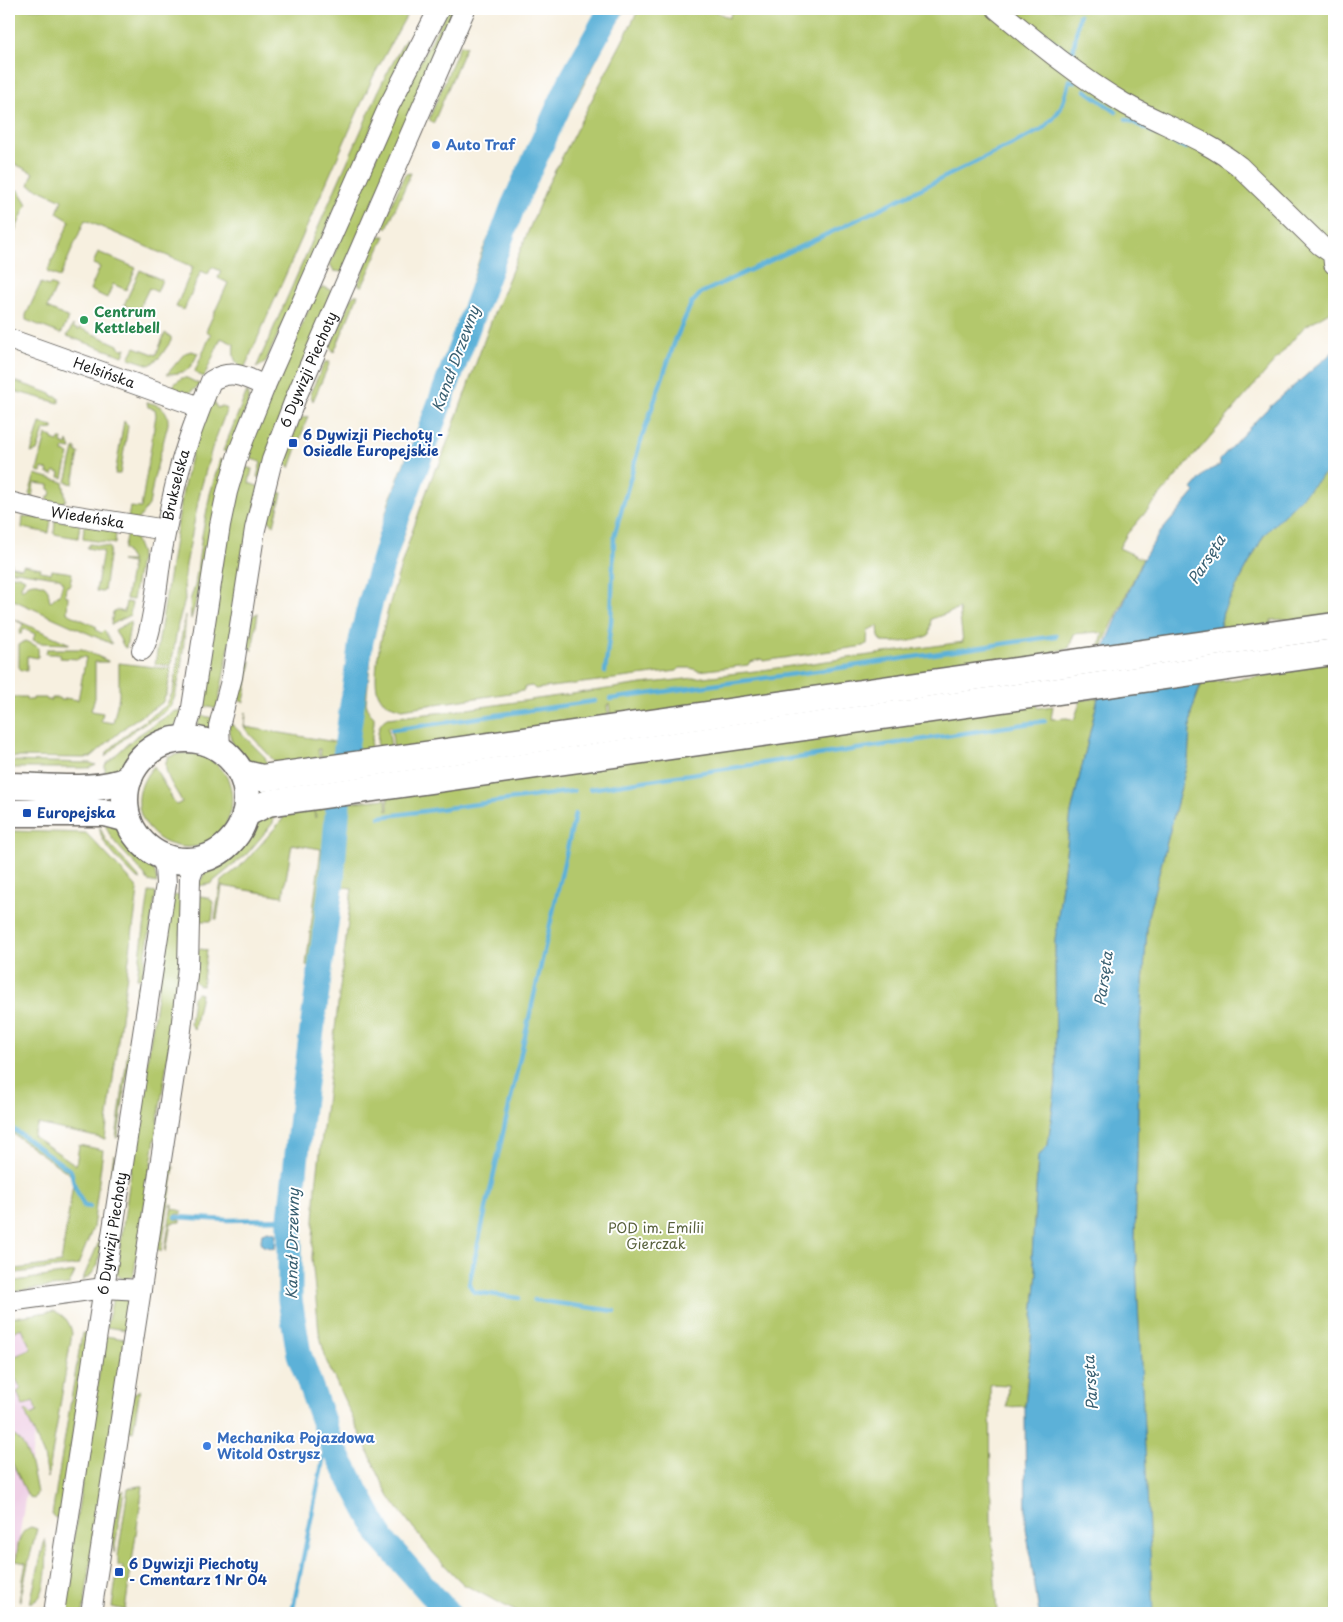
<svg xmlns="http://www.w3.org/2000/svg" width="1343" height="1622" font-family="'Playpen Sans',sans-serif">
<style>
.built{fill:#efd0e6}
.green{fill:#b3c86c;stroke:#687244}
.water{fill:#5bb1d8;stroke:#3c667a}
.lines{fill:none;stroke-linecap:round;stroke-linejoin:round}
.stream{stroke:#5bb1d8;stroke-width:4.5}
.river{stroke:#5bb1d8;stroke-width:25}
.minor-casing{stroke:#696661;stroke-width:22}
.major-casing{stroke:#696661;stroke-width:29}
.minor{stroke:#fff;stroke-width:20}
.major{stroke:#fff;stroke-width:26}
.shop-dot{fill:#3f7fe0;stroke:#fff;stroke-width:2}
.leisure-dot{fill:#2e9e5b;stroke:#fff;stroke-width:2}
.transit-dot{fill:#1a4fb4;stroke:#fff;stroke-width:2}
.labels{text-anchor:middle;stroke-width:4;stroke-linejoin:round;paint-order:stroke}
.shop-label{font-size:14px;font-weight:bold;fill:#366cbe;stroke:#fff;text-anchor:start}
.leisure-label{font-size:14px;font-weight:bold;fill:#27864d;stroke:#fff;text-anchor:start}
.street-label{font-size:14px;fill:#1c1c1c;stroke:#fff}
.transit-label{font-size:14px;font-weight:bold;fill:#164399;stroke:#fff;text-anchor:start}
.park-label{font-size:14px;fill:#58613c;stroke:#fff}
.water-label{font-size:15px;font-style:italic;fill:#385f71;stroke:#fff}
</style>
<rect width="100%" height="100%" fill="#fff"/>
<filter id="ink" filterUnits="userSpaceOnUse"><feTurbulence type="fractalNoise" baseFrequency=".02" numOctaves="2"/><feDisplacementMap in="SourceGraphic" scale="10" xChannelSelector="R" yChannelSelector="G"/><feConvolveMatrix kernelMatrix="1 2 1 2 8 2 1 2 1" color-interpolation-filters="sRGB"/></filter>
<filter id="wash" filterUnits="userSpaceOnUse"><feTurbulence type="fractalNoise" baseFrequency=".0096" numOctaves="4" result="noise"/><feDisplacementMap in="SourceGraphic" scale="20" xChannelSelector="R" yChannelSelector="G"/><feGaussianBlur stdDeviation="1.12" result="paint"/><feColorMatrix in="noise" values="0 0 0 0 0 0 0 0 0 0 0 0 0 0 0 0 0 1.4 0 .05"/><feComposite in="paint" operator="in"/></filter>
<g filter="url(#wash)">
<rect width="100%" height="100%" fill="#f7f0e0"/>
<polygon class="built" points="53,1314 30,1467 9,1604 9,1328"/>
<g class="green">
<path d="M9,9H410L373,77L244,369C233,363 233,355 234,344L221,338L204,377L197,374L195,371L211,334L206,331L228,283L218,278L221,271L212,267L208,274L201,271L184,310L176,307L193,267L85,220L60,277L47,272L70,221L57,213L62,200L29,185L33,173L9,161Z"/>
<polygon points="448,9 459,9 342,272 334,271 330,264 400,101"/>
<polygon points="600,9 625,9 604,45 533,183 500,255 424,473 382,602 373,637 366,703 369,712 374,717 374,722 370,752 355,754 357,737 339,733 351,649 366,584 389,502 457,328 481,254 563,76"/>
<path d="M639,9H711L729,18L733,9H1334V309L1304,327L1127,534L1119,548L1143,559L1095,661L1103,634L1096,632L1074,634L1069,648L1053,652L1054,658L611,721L609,704L607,705L609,721L394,751L391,727H388L391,747L377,748C378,737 376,724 387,718L446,712L642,684L755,671L963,642L959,609L931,619L929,635C916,642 896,643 882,642L879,637L878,626L868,630L867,644L864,646L763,661L762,659L750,662L748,665L699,671L691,668H680L677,671L535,689L532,686L525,687L523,691L402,709C393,706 382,704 378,693C365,657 420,507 436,467L438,468L493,316L547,186Z"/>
<polygon points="406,38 406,52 265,363 256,368 383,81"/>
<polygon points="460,45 466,46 433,124 429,119"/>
<polygon points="411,173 387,228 383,224 405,174"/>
<polygon points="9,186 19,191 27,204 9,244"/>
<polygon points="378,236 385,236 362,287 358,284"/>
<polygon points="98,252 136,268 126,290 113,284 107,298 90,290 100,267 93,264"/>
<polygon points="140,270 162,280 157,292 149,288 138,311 124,305"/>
<polygon points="41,283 48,286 50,284 56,287 47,308 69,318 61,334 26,320 26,315"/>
<polygon points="324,287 332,291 262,478 257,477 261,462 245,457 317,290"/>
<polygon points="355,295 358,295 334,352 330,347 352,297"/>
<polygon points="73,325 74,328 79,330 80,328 118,345 118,347 123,349 126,348 123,356 67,336"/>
<polygon points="165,333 171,337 171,341 160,357 150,365 129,358 135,347 156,355"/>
<path d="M191,351L198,353C190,371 186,373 167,374L185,353Z"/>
<polygon points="325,362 330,362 313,401 310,393"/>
<polygon points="182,378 187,378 201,385 189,393 172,390 175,383"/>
<polygon points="13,382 17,382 52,394 53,397 56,396 59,398 59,403 14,391 14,389 9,388 9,384 11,385"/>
<polygon points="247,391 249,400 230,453 223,451"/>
<polygon points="214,392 217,397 213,400 217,408 222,406 227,409 212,448 200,492 186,565 184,584 185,600 178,624 171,666 155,664 183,490 194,444"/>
<path d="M147,402C159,405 169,408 168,424L154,478L149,505L137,521L128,518L130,507L141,508L156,415L155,409L148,407Z"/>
<polygon points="308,416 290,468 284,462 299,419"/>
<polygon points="124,421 128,426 120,474 115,474"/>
<polygon points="40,423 53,427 53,429 44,430 37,451 31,453"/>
<polygon points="46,435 53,437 52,440 58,442 59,439 62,439 61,443 67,445 68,441 71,449 64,448 63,452 69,454 63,478 59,477 60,473 54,471 53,475 47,473 48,470 42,468 41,472 37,471"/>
<polygon points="76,448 76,452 79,453 73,484 66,482 74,449"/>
<polygon points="220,459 227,462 203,577 191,619 190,600 195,586 202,535 210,494"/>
<polygon points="1334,464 1334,619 1289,626 1287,619 1271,620 1271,624 1219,631 1223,612 1264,535"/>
<polygon points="242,466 252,469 249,483 260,487 217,709 200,705 223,551"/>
<polygon points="35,474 63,482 66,500 63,503 47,501 48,496 50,496 51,490 49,489 49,485 34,483 32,498 29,494"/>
<polygon points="275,491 282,493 274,525 268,520"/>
<polygon points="23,516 51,520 49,533 22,528"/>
<polygon points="55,520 80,524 78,538 54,534"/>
<polygon points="84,525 116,532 115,544 83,539"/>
<polygon points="136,531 135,538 141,554 133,600 126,599 132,563 121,561 132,561 125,550 123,550 127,532"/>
<polygon points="90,544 109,547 110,549 104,591 102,592 96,591 103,551 87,548"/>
<path d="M9,563H12L11,566L22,568L23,565L41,568L40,571L51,573L52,570L72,573L70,585L66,587L65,595L68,596L67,613L97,627L96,630L101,633L104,630L112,644L9,598V576L17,575L25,579L21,586L22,590C28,582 36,581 45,586L48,590L50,602L60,593L63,582L61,579L56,577L16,571H9Z"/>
<polygon points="126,602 132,603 130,615 111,625 113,612 116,610 124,612"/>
<polygon points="258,613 252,651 248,646 252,616"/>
<path d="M185,615C186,632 180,694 170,707C162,716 148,721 137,728C126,736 116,747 105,757L107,752L130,731L166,706L173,691Z"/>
<polygon points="9,617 70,644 40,643 33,640 35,634 24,629 21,634 19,634 23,624"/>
<polygon points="131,621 126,648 124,647 115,630"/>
<path d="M25,641C38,647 39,644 38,658L27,656V671L21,670L19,667V645Z"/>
<polygon points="47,649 82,649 108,661 108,662 95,662 95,698 91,710 92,711 103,713 101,721 113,723 119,696 119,663 171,669 167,693 162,703 130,723 91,757 85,758 9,757 9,697 26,697 27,700 33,700 33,698 46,698 47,700 52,700 52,698 59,698 60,700 65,700 65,698 78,700 86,657 79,657 79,659 60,658 60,654 46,654"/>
<polygon points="1334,660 1334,1613 1152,1613 1135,1240 1140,1025 1148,916 1188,760 1191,713 1202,683 1271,675 1270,669"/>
<polygon points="251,661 244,702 240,701 237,694 245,664"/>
<polygon points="1098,698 1071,813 1055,941 1056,1082 1048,1145 1038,1157 1032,1256 1037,1273 1025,1406 1007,1407 1008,1385 990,1384 991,1520 997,1613 519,1613 463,1584 434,1554 389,1497 326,1360 319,1332 312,1258 316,1186 352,888 334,886 343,803 386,799 387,811 388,811 388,794 1036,701 1038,708 1053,706 1051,719 1067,718 1074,720 1081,700"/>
<polygon points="176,711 183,712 179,721 174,727 144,743 132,754 120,770 105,778 105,765 134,738 173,712"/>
<polygon points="246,712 245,727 335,742 333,756 321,757 320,749 318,749 320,762 278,765 246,730 244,726"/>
<polygon points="199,715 213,718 208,732 197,729"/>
<path d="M229,723L234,726L265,757L269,769C262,767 252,766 247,761C235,752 228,738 229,723Z"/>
<path d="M182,753C258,753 241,864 173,845C158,841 147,829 141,815C135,797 142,779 154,766L176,805L182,802C176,789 160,772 168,757Z"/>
<polygon points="9,761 90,763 96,765 90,768 9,768"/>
<polygon points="313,804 315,818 316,817 315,809 331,805 328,828 327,877 314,967 306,966 321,849 292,844 283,896 222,886 217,919 215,919 221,882 246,861 282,820 284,814"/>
<polygon points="274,810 273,823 247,854 210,884 198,886 206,870 227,857 239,847 256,821"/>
<path d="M105,823L119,828L131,844L150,862L155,872L157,883L148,881C137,860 111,847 105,823Z"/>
<polygon points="9,826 10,831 86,833 136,886 138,891 105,1139 38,1124 33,1136 76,1165 79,1145 103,1150 93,1228 78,1265 9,1274 9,1270 61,1263 74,1177 9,1131"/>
<path d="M100,827L105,839L141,880L136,878C125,866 98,843 100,827Z"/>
<polygon points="149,892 156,893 142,978 137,978"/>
<path d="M172,895L182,896L179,986L134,1273C129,1281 121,1280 116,1273Z"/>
<path d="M197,896C217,896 214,905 212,921H201L197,917Z"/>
<polygon points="200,949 207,950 202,986 198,985 194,981 196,953"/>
<polygon points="137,986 140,986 118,1137 116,1138"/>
<polygon points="197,993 201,994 194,1029 190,1024 193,997"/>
<polygon points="114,1154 115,1158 98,1265 91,1275 82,1281 98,1244 104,1221"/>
<polygon points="172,1167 174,1167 161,1252 155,1247 168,1170"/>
<polygon points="172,1204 173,1204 173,1209 182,1211 181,1214 176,1214 175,1219 181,1220 181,1222 171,1223 166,1251 165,1251"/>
<polygon points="75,1272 69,1285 9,1292 9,1282"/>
<polygon points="113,1298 126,1298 130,1303 126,1330 106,1327"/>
<path d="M54,1311C64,1315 70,1322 72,1333L48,1478L44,1456L25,1412L28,1411L31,1415L37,1412L33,1401L23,1406L17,1392L21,1389L16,1379L12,1381L9,1374V1359L31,1349L22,1328L9,1333V1318Z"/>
<polygon points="82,1333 89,1334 60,1517 55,1518 52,1515"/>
<polygon points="105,1336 125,1339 83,1613 62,1613"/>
<polygon points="140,1390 133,1432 127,1430 133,1394"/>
<path d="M9,1435C28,1435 34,1478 37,1493L34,1499L28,1496L9,1456Z"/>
<polygon points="140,1486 143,1486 125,1610 112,1607 116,1579 121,1579 123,1566 118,1566 118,1556 128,1488"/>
<polygon points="124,1490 114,1553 111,1537 118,1494"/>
<path d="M31,1527L37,1529L29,1560L20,1601H19L26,1563L16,1561C18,1548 17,1532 31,1527Z"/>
<path d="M45,1539C48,1552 47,1585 40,1596C38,1600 35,1601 30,1603Z"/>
</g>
<g class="water">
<polygon points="1334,351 1334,464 1264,535 1223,612 1219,631 1191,713 1188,760 1148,916 1140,1025 1135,1240 1153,1613 1039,1613 1026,1528 1025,1406 1037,1273 1032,1256 1038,1157 1048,1145 1056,1082 1055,941 1071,813 1098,698 1105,646 1143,559 1159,534 1195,492 1192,489 1206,472 1220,465 1220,459 1265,411"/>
<polygon points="268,1231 276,1233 275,1249 263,1246 261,1241 262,1233"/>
</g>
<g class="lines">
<g class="stream">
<polyline points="9,19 12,9"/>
<polyline points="1041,32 1065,51 1073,53"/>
<polyline points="1072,59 1079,15"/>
<polyline points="1085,90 1116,112"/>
<polyline points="1126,119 1164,137"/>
<polyline points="1169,140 1186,148"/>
<path d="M605,672L611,621L614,537L640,443L675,341L691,304L701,293L838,229L1041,130C1060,114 1064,105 1069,80L1074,82"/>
<polyline points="610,699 832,669 1056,636"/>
<polyline points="392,730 595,701"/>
<polyline points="590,789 1045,721"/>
<polyline points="380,817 574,791"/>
<polyline points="9,1126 71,1171 75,1187 84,1206 90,1207"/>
<polyline points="176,1217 228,1220 290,1219"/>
<polyline points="519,1298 474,1292 469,1284 575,814"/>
<polyline points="534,1300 615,1311"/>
<polyline points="292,1613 326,1445 330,1441"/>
</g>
<g class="river">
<polyline points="345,756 361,641 370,604 392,532 513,206 571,80 611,9"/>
<polyline points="338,804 332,879 303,1098 290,1219 290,1300 299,1354 330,1441 383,1540 448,1613"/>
</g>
</g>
</g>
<g filter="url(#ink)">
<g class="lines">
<defs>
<g id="minor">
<path d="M997,9C1038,43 1079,77 1125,104C1163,125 1205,139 1239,166L1320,245L1333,254L1334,264"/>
<path id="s1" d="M9,339L200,407"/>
<path id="s2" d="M9,502L40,510L166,530"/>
<path id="s3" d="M142,650C153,636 158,572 162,550C167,524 172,497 179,471C187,440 199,411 211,381C232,368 245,377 265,386"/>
<polyline points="183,739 191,714 220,525 227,492 239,451 265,386 389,106 439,9"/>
<path id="s4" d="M220,749L219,726L232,677L255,529L272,460L296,397L465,9"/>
<polyline points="9,1301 104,1288 141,1290"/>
<path id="s5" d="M54,1613L166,884L165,867L160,855"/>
<polyline points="91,1613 181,1030 188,966 190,878 193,870 199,859"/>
</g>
<g id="major">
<circle cx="186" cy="800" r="61"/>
<polyline points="241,773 262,778 284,775 1334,626"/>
<path d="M9,786C45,786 96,794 129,779"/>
<polyline points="9,813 105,813 128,819"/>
<polyline points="245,814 268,803 1334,652"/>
</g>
</defs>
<use href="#minor" class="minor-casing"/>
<use href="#major" class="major-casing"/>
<use href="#minor" class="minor"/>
<use href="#major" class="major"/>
</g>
</g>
<g class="shop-dot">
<circle cx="436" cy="145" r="5"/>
<circle cx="207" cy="1446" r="5"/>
</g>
<circle class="leisure-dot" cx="84" cy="320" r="5"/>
<g class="transit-dot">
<rect x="288" y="438" width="10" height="10" rx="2.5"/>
<rect x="22" y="808" width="10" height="10" rx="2.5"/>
<rect x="114" y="1567" width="10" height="10" rx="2.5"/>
</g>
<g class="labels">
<g class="shop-label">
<text x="446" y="150">Auto Traf</text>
<text x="217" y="1443">Mechanika Pojazdowa<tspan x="217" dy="16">Witold Ostrysz</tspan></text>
</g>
<g class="leisure-label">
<text x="94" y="317">Centrum<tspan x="94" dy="16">Kettlebell</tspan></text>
</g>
<g class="street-label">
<text dy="5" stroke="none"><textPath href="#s4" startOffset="392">6 Dywizji Piechoty</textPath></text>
<text dy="5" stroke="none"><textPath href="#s1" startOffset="101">Helsińska</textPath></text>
<text dy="5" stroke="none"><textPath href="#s3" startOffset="169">Brukselska</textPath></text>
<text dy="5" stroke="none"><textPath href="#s2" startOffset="80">Wiedeńska</textPath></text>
<text dy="5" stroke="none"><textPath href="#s5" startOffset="384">6 Dywizji Piechoty</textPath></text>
</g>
<g class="transit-label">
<text x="303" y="440">6 Dywizji Piechoty -<tspan x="303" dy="16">Osiedle Europejskie</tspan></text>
<text x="37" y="818">Europejska</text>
<text x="129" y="1569">6 Dywizji Piechoty<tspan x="129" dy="16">- Cmentarz 1 Nr 04</tspan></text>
</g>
<g class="park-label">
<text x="656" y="1233">POD im. Emilii<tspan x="656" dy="16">Gierczak</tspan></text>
</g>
<g class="water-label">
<text transform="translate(456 359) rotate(-70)" y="5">Kanał Drzewny</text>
<text transform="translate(1207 560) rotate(-57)" y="5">Parsęta</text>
<text transform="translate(1104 979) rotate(-82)" y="5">Parsęta</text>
<text transform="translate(293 1244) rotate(-89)" y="5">Kanał Drzewny</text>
<text transform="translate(1091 1383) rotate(-94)" y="5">Parsęta</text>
</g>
</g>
<rect width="1343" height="1622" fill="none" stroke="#fff" stroke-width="30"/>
</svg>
